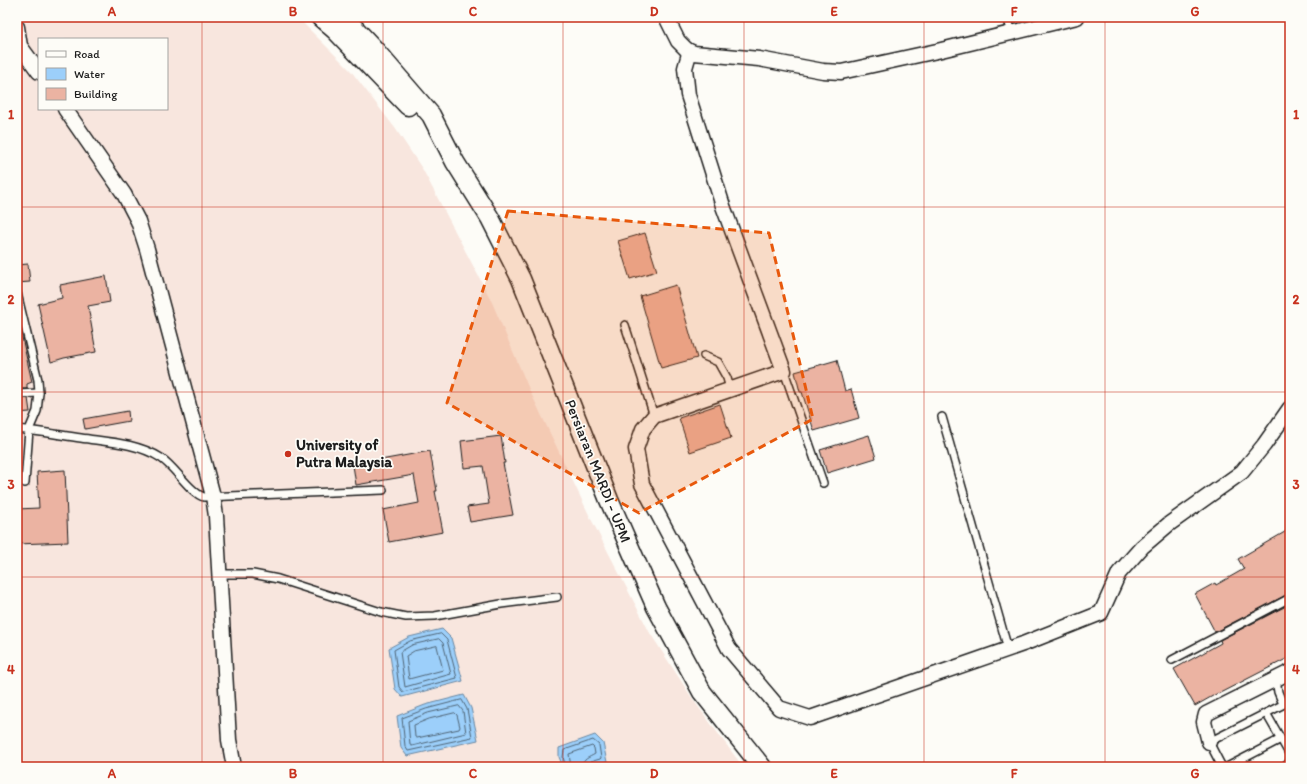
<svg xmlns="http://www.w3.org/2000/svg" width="1307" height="784" font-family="Itim,sans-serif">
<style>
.built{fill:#f8e6de;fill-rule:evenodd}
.water{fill:#9ccffa;stroke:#6987a1}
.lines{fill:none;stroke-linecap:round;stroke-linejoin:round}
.shore{stroke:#4f6475;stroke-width:1}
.building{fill:#ebb3a2;stroke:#1c1c1c}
.service-casing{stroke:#1c1c1c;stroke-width:10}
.minor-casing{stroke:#1c1c1c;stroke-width:17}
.tertiary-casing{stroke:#1c1c1c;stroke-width:21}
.service{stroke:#fdfcf7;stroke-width:7}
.minor{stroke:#fdfcf7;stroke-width:14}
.tertiary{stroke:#fdfcf7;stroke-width:18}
.marked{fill:#e8590c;fill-opacity:0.2;stroke:#e8590c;stroke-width:3;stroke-dasharray:8 5;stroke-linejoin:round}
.grid{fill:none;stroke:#c8321e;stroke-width:1;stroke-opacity:0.55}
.poi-dot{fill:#c8321e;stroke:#fdfcf7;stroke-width:1.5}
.labels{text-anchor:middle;stroke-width:3.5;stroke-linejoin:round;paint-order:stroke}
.poi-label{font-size:15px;font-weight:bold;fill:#1c1c1c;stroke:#fdfcf7;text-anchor:start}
.street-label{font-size:15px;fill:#1c1c1c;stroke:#fdfcf7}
.neatline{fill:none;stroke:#c8321e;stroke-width:1.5}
.grid-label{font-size:13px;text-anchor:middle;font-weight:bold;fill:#c8321e}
</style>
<rect width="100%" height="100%" fill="#fdfcf7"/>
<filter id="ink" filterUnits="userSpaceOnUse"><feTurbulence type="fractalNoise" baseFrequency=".025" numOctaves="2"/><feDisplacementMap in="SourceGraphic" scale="8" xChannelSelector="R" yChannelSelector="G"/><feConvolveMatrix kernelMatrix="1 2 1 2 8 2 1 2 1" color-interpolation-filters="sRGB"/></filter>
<g filter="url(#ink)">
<path class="built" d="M17,17H297L351,71L395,128L423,170L491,300L529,389L591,519L650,633L694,701L743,767H17ZM39,39H167V109H39Z"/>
<g class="water">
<polygon points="442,629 451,638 463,681 402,697 395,689 389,648 409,637"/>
<polygon points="464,695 471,708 478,740 407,756 401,748 397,716 425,705"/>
<polygon points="595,735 603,743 607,762 583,767 563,767 559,757 559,748"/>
</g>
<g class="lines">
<g class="shore">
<polygon points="441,634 447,640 457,678 403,692 399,687 394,650 410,641"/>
<polygon points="439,639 443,643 451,674 405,687 400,652 412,645"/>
<polygon points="437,646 443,670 409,679 406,656 414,651"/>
<polygon points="462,700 467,709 472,737 408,751 405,746 402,718 426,709"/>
<polygon points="459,706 463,711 466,733 412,746 410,745 408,721 428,713"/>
<polygon points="455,713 457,715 460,727 459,729 417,738 415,737 414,725 429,719"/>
<polyline points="566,767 563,757 564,750 593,740 599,745 601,758 600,759 590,762 587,767"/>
<path d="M571,767L569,754L592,746L594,748L595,754C589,758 583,758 582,767"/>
</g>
</g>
<g class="building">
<polygon points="645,233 657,271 630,279 618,241"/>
<polygon points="28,264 30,282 17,283 17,265"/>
<polygon points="106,276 110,302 88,306 96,352 64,358 51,362 38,304 62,298 60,285"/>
<polygon points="676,285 697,358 661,368 640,296"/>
<polygon points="17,333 21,333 32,382 27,384 27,389 17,389"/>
<polygon points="837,360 845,391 851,389 859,418 814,431 802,392 800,392 795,372"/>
<polygon points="28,398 30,412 17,413 17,399"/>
<polygon points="720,404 731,438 690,452 679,418"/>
<polygon points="128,411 129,421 85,429 83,419"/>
<polygon points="869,435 876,458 827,473 820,450"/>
<polygon points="501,436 505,463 503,463 513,515 470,522 467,507 489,504 483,466 464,468 461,441"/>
<polygon points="430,451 437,491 435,491 443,532 389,542 383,510 419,503 414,475 356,485 353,465"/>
<polygon points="65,470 68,542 17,544 17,509 39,508 37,472"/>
<polygon points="1290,529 1290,593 1215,632 1195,594 1215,583 1216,585 1244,569 1238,559"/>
<polygon points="1290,604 1290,657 1218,694 1218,693 1195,706 1174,669 1221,643 1220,640"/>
</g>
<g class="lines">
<defs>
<g id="service">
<polyline points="1009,17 1009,23 1012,33"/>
<polyline points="17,293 38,380 39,393 37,411 29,430 25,483"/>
<polyline points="625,325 654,416"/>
<polyline points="704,356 718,362 727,378 730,389"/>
<polyline points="784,371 823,483"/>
<polyline points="17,394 39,393"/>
<polyline points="942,417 1008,649"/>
<path d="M17,429C39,431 60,435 81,438C108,442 137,443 161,458C175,467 191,494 204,497L383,490"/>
<polyline points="219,574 253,574 278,579 381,612 406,617 435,616 501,604 557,597"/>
<polyline points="1172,660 1290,598"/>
<polyline points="1276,679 1278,692 1283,704"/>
<polyline points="1266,713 1290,755"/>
<polyline points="1222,767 1209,742 1290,701"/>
<polyline points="1227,767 1281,739"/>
<polyline points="1284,767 1288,764 1290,761"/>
</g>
<g id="minor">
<polyline points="666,17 678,41 687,50 689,54 685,68 688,95 723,206 784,371 654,416 643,429 636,449 642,484 729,649 779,708 810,718 1023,644 1101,613 1119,573 1142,547 1169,524 1242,472 1264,445 1290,408"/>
<polyline points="17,27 20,46 39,72"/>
<polyline points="687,50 694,53 759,59 823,71 841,72 937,51 1077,17"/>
<polyline points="65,109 124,194 138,221 147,249 213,496 216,516 229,740 234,767"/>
<polyline points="1209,742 1204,722 1206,714 1290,672"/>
</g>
<g id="tertiary">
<polyline points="320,17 335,30 408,106"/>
<polyline points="344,17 374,49 431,115 455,162 490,218 521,279 609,500 656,607 702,692 762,767"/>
</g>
</defs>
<use href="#service" class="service-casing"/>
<use href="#minor" class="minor-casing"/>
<use href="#tertiary" class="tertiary-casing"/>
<use href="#service" class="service"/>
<use href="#minor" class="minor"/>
<use href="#tertiary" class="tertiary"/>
</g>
</g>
<path class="marked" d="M508,211L769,233L813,419L639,513L447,403Z"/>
<path class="grid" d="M202,17V767M383,17V767M563,17V767M744,17V767M924,17V767M1105,17V767M17,207H1290M17,392H1290M17,577H1290"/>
<circle class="poi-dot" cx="288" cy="454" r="4"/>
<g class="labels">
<g class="poi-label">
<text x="296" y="450">University of<tspan x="296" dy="17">Putra Malaysia</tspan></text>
</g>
<g class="street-label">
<text transform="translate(598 471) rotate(68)" y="5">Persiaran MARDI - UPM</text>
</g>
</g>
<rect width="1307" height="784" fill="none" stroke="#fdfcf7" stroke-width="44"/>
<rect x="38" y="38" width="130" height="72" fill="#fdfcf7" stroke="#a3a29f"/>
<rect x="46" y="51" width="20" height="6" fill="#fdfcf7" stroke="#a3a29f"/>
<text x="74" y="58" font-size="12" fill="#1c1c1c">Road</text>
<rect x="46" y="68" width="20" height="12" fill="#9ccffa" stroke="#a3a29f"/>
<text x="74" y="78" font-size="12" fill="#1c1c1c">Water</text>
<rect x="46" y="88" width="20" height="12" fill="#ebb3a2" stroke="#a3a29f"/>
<text x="74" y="98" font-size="12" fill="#1c1c1c">Building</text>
<rect x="22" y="22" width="1263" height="740" class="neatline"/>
<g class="grid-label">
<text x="112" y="16">A</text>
<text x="293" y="16">B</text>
<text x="473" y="16">C</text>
<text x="654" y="16">D</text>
<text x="834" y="16">E</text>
<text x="1014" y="16">F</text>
<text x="1195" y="16">G</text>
<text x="11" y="119">1</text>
<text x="1296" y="119">1</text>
<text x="11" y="304">2</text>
<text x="1296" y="304">2</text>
<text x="11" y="489">3</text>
<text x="1296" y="489">3</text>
<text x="11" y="674">4</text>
<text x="1296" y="674">4</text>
<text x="112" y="778">A</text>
<text x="293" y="778">B</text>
<text x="473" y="778">C</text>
<text x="654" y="778">D</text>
<text x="834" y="778">E</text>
<text x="1014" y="778">F</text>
<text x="1195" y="778">G</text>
</g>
</svg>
